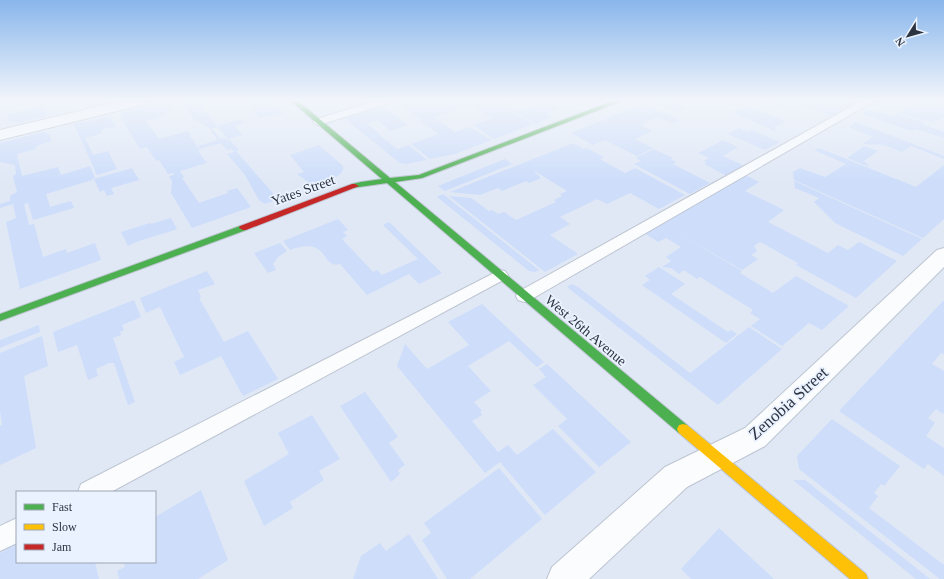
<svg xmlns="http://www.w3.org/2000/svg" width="944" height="579" font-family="'Times New Roman',serif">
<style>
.green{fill:#cdddfa}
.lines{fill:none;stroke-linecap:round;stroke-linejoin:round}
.lane-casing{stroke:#bec5d1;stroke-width:2}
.street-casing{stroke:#bec5d1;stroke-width:2}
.fast-casing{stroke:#bec5d1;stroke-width:2}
.slow-casing{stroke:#bec5d1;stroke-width:2}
.jam-casing{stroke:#bec5d1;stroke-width:2}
.lane{fill:#fafcfe;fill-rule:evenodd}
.street{fill:#fafcfe;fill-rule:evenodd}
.fast{fill:#4caf50;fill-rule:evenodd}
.slow{fill:#ffc107;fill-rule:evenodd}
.jam{fill:#c62828;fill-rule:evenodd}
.labels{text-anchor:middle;stroke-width:3.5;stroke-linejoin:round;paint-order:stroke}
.street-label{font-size:14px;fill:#2d3441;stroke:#eaf2ff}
.near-street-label{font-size:17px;fill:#2d3441;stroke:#eaf2ff}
</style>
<rect width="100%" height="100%" fill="#e0e8f6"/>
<g class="green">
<polygon points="180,101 219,101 201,106 217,126 241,119 244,123 235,126 242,135 228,139 218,127 211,129 195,120"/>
<polygon points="243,101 271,101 284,113 276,116 273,114 260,118"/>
<polygon points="405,101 482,101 491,106 497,104 533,124 494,139 473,125 492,118 470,105 433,117 455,132 470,127 491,140 455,154 430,159 411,144 439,134 421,122 420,119 396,104"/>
<polygon points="655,101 672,101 688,108 676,113 652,103"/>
<polygon points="774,101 847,101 854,104 832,116 790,102 779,107 770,103"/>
<polygon points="918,101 933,101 944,105 944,117 938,121 935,120 932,122 927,120 925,121 899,113"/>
<polygon points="162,102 170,104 174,109 160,117 146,121 159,139 188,131 191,135 190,136 200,150 198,151 207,163 180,171 184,177 182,178 199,203 228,193 227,191 237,188 251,207 192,228 171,193 172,181 169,176 174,175 173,173 168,174 159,160 156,161 147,147 140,149 120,116 122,112"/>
<polygon points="547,102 560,109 546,114 552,117 535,124 499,104 502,103 518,111"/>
<polygon points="643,104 680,120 673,123 658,117 640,125 652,131 635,139 653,148 637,156 605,140 593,145 571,133"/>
<polygon points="381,105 408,125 391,131 377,120 367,124 379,133 378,134 397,149 409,145 427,160 406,164 400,163 345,119 348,118 345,116"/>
<polygon points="44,106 47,116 17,123 8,121 7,114"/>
<polygon points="747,106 787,121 773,128 777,130 775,131 732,112"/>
<polygon points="871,109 894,117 898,114 924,122 922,124 944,132 944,138 916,129 912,131 862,114"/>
<polygon points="105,117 111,119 116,127 106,128 101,131 102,133 85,138 93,155 108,151 117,169 97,175 74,124"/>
<polygon points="856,122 944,156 944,159 911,146 902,152 884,145 863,144 873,137 849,127"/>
<polygon points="739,128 748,132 752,130 780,142 765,150 728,134"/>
<polygon points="213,130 220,139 225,138 227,140 229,139 239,150 236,151 278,199 265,204 259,200 245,175 227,154 234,152 232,149 227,150 221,143 200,149 198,146 218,140 211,131"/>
<polygon points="43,132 49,134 52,141 39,145 36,147 36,149 17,154 22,176 58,167 61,175 90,166 95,178 92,179 92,180 46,194 50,207 71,201 74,208 33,220 28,203 24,204 29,225 34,224 43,257 66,249 67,253 95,243 101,260 20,289 6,222 16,218 13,204 0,208 0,204 10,201 10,196 17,192 13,176 16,174 15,165 0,162 0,143"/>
<polygon points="723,140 738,147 723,156 745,166 727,176 704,164 707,163 704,161 709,158 698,153"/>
<polygon points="573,143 584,149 587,148 604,157 600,159 625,173 635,168 685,195 659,209 630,193 607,204 597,199 560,217 570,224 550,235 578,254 545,272 449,196 471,198 489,211 492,210 498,214 504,212 516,220 556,202 554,200 562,196 560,194 567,191 533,170 541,178 529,183 526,181 502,191 498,188 480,195 450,192"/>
<path d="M319,145L343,166C346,178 321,182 312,185L297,174L304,172L290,155Z"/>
<polygon points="864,146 878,151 864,161 870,167 847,158"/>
<polygon points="819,148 916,187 944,165 944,219 923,238 794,180 793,172 800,168 825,177 846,164 814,150"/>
<polygon points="654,149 673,158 671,159 676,162 673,164 710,183 690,194 634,164 641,161 636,158 637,157"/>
<polygon points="505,159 512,164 445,191 438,186"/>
<polygon points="132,168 139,180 111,188 114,194 107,196 104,190 100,192 94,179"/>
<polygon points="745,175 759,182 745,191 784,210 768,222 828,253 838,245 848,250 859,242 897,261 856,298 796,265 798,263 760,242 754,246 757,251 751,255 758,259 742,270 669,228 742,271 740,273 773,293 796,276 849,306 822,330 809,323 782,346 751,326 760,319 750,313 753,310 700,277 697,279 684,270 679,274 671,268 662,267 671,261 666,257 681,247 666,238 658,242 644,233"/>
<polygon points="794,181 922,239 903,256 835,223 814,202 819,198 795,188"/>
<polygon points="443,194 539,270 535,272 529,271 437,197"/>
<path d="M171,218L177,229C161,235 143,238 128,246L121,232L150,223L151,224Z"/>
<path d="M338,219L348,230L343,232L347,236L342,239L373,272L377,270L382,275L418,259L383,225L389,222L442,273L419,284L409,274L367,295L340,264C328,268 326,254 318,249C310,244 298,247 290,250L283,241Z"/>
<polygon points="280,243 287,251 278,257 273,264 276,270 268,273 254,253"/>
<polygon points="659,267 685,284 671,294 728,332 731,330 737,334 726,343 642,285 650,280 645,276"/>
<polygon points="207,271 215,284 198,290 201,297 199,298 224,342 248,331 278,379 243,396 221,356 180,375 174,362 184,357 160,307 146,313 140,298"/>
<polygon points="571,284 578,287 690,373 749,327 782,349 718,405 567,287"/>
<polygon points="134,300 141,317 122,325 124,330 120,332 121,335 113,338 135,402 128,405 114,363 109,363 96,369 98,376 88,380 77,345 58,352 53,332"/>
<polygon points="944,300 944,354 941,353 932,364 944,371 944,412 943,414 936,409 928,418 935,423 926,436 944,448 944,476 928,464 924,469 839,411"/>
<polygon points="482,304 544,362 537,367 509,341 468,366 491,391 474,402 482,411 480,412 482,415 472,421 498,452 508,445 517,455 553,429 596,472 545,515 500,462 485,473 397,366 405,344 427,369 469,345 448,322"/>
<polygon points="39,325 40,332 0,348 0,340"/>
<polygon points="42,336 48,366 24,376 36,448 0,465 0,426 2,425 0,411 0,353"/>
<polygon points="547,364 631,442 599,467 558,426 567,419 533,385 546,377 539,369"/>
<polygon points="365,392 398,437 389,443 405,465 398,470 400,474 391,482 340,406"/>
<polygon points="312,415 340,459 319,471 324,480 290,502 293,508 264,526 244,481 289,454 278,433"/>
<polygon points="832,419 900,466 884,486 881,484 874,493 878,496 869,508 944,565 944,579 940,579 799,469 797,456"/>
<polygon points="499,468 542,519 470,579 447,579 422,540 431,533 424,523"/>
<polygon points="793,480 805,480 930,579 916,579"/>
<polygon points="201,490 228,560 198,579 119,579 117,571 125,567 124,562 155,562 155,517"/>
<polygon points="719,528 774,579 691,579 681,569"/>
<polygon points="409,534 438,579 353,579 361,556 380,543 386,551"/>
<polygon points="17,543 17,562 95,562 99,579 0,579 0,553"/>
</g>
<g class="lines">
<defs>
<g id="lane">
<polygon points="374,101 391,101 390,103 322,124 318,125 313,122 314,120"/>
<polygon points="861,101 874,101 530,300 524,302 518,300 516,296 518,292"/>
<polygon points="500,270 505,271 508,275 505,279 111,492 78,492 81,484"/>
<polygon points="17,518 17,543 0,551 0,526"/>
</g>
<g id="street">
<polygon points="121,101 147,101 145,104 0,140 0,130"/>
<polygon points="944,248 944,267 765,446 687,487 589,579 547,579 552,567 665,467 745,428 937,250"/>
</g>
<g id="fast">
<polygon points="291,101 298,101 390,178 419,175 613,101 622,101 422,178 395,182 687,425 689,429 687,433 683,434 679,433 387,183 352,188 352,184 361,182 382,179"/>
<polygon points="240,226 243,226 247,228 246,230 0,321 0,314"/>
</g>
<polygon id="slow" points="683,424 687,425 866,574 868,579 850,579 679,433 677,429 679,425"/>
<polygon id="jam" points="352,184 355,184 359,186 246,230 243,230 239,228 240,226"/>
</defs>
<use href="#lane" class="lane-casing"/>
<use href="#street" class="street-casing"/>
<use href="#fast" class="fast-casing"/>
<use href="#slow" class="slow-casing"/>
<use href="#jam" class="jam-casing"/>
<use href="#lane" class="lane"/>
<use href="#street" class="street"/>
<use href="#fast" class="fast"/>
<use href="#slow" class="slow"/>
<use href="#jam" class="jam"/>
</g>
<linearGradient id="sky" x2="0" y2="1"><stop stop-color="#89b6eb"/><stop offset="0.55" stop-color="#f1f5fb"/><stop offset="1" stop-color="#f1f5fb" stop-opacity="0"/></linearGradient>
<rect width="944" height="182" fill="url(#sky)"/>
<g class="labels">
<g class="street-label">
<text transform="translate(303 190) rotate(-20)" y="5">Yates Street</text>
<text transform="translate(586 330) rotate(40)" y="5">West 26th Avenue</text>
</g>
<g class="near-street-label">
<text transform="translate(788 403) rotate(-42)" y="6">Zenobia Street</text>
</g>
</g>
<rect x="16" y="491" width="140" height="72" fill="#eaf2ff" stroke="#9ea6b3"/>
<rect x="24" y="504" width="20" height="6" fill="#4caf50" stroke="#9ea6b3"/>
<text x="52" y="511" font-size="12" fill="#2d3441">Fast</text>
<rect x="24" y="524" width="20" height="6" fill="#ffc107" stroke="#9ea6b3"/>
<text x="52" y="531" font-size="12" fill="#2d3441">Slow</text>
<rect x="24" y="544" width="20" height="6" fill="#c62828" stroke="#9ea6b3"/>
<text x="52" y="551" font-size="12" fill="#2d3441">Jam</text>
<g transform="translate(908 36) rotate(233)" stroke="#eaf2ff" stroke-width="3" paint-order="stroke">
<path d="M0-3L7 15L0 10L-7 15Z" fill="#2d3441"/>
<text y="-6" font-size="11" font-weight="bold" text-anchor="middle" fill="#2d3441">N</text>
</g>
</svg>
